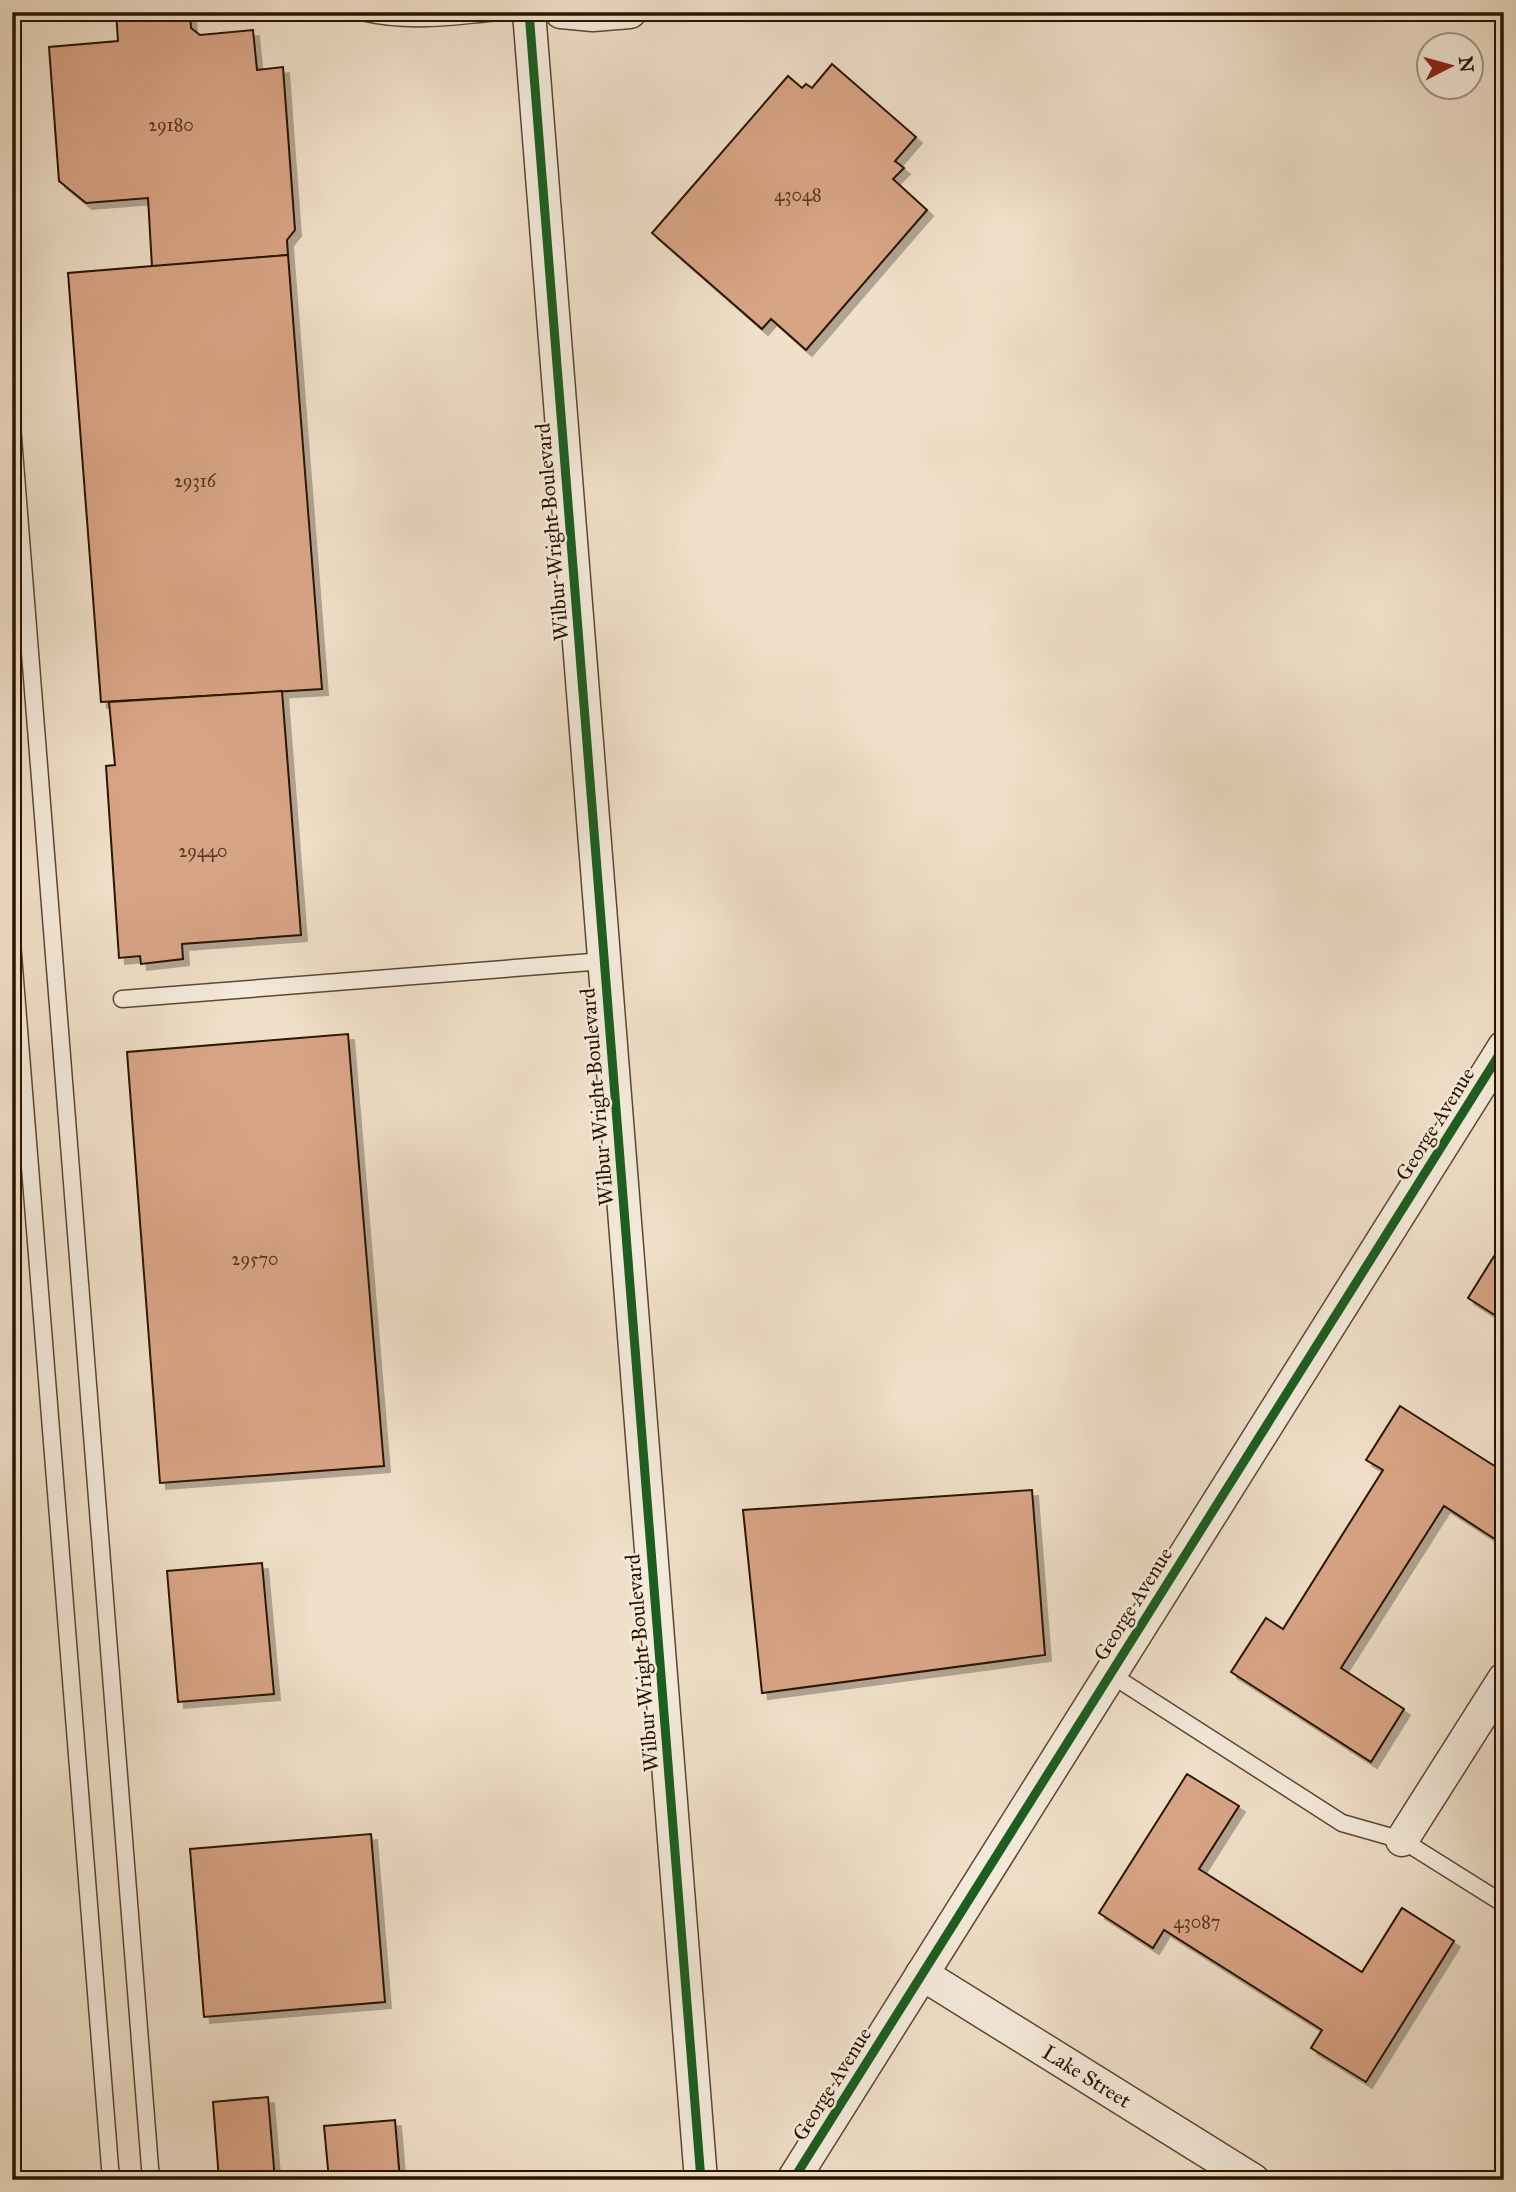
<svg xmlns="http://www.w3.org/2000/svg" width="1516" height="2192" font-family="'IM FELL Great Primer',serif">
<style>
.building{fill:#d8a486;stroke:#2b1300;stroke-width:2;filter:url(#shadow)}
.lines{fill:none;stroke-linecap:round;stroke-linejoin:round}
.service-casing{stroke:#5c4632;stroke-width:19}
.minor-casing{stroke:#5c4632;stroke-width:35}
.service{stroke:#f5ebdc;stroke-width:16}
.minor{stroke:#f5ebdc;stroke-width:32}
.cycleway-casing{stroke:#f5ebdc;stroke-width:13}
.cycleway{stroke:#1b5e20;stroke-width:9}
.labels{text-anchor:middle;stroke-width:5;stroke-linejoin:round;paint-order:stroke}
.number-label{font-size:18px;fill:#563722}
.street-label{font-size:21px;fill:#2b1300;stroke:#f5ebdc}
</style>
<defs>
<filter id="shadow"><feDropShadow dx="6" dy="6" stdDeviation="0" flood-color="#0004"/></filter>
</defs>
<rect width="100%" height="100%" fill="#f0e0c9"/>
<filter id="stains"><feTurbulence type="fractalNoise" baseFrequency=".00286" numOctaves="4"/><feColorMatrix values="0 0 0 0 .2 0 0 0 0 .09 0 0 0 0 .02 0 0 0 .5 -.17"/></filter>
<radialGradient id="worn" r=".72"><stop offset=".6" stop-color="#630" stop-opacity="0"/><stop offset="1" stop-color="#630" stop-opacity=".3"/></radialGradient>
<g class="building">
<polygon points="116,12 190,12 191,28 200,35 253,30 257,70 283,67 295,230 287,240 288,255 152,267 148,198 86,203 59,181 49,47 118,41"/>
<polygon points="832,64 916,137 895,161 904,168 893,179 927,210 806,350 771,319 762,329 652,233 788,76 802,88 806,84 812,88"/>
<polygon points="288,255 322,689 101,702 68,273"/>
<polygon points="282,691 301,935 182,944 183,959 141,964 140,956 119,958 106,766 115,765 109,702"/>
<polygon points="348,1034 384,1466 160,1483 127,1052"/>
<polygon points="1501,1245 1504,1246 1504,1321 1468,1298"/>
<polygon points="1400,1406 1504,1472 1504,1545 1444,1506 1341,1668 1404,1709 1371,1762 1231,1672 1266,1618 1283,1629 1383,1470 1366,1460"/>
<polygon points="1032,1490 1045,1655 762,1693 743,1510"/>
<polygon points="262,1563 274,1694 178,1702 167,1571"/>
<polygon points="1187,1774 1239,1806 1199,1869 1362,1972 1402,1908 1454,1941 1366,2082 1311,2048 1322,2030 1164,1930 1153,1948 1099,1913"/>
<polygon points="371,1834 385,2002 204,2017 190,1849"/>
<polygon points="268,2097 275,2180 219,2180 213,2102"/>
<polygon points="395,2120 400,2180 329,2180 324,2126"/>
</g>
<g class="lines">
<defs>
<g id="service">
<path d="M362,12C407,23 452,17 498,12"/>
<polyline points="12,425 151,2180"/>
<polyline points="12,942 111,2180"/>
<polyline points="122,999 604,961"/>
<polyline points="1110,1674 1342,1823 1402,1840 1504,1904"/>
</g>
<g id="minor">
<polyline points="529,12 701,2180"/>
<polyline points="561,12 593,15 630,12"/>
<polyline points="1402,1840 1504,1679"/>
<path id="s1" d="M922,1974L1253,2180"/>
<polyline points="793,2180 1504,1047"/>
</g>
</defs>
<use href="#service" class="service-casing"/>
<use href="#minor" class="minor-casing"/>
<use href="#service" class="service"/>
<use href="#minor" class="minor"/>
<defs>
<g id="cycleway">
<polyline points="529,12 701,2180"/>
<polyline points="793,2180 1504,1047"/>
</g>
</defs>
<use href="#cycleway" class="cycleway-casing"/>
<use href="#cycleway" class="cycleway"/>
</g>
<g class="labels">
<g class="number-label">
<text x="171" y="131">29180</text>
<text x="798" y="201">43048</text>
<text x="195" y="487">29316</text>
<text x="203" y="857">29440</text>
<text x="255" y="1265">29570</text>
<text x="1197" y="1928">43087</text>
</g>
<g class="street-label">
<text transform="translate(552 532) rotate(-95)" y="7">Wilbur Wright Boulevard</text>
<text transform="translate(597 1097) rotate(-95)" y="7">Wilbur Wright Boulevard</text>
<text transform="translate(1435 1124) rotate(-58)" y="7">George Avenue</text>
<text transform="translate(1133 1604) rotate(-58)" y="7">George Avenue</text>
<text transform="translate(642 1663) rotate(-95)" y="7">Wilbur Wright Boulevard</text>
<text dy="7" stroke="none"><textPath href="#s1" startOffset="194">Lake Street</textPath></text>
<text transform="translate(832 2084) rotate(-58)" y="7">George Avenue</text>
</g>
</g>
<rect width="1516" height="2192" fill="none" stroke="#f0e0c9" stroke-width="42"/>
<rect x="14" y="14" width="1488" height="2164" fill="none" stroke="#2b1300" stroke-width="3.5"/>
<rect x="21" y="21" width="1474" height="2150" fill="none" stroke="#2b1300" stroke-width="2"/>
<g transform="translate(1450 66) rotate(84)"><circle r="33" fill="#f5ebdc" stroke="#a49584" stroke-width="2"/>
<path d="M0-5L12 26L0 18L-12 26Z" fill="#8f2418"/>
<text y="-10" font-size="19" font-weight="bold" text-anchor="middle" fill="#2b1300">N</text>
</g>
<rect width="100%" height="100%" filter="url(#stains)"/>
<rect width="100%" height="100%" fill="url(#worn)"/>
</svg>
